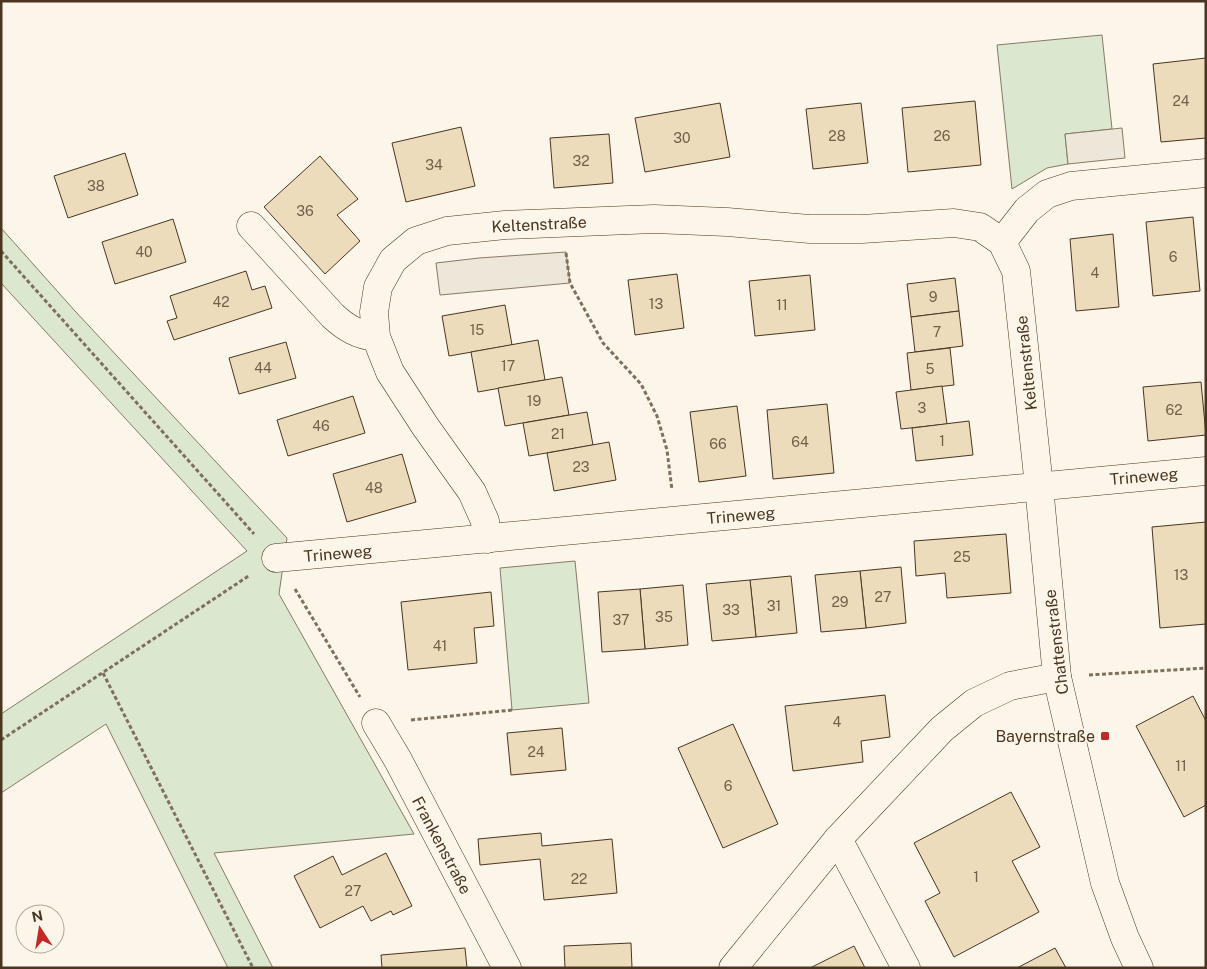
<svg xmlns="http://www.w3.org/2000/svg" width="1207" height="969" font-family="'Public Sans',sans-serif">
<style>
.green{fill:#dce7d0;stroke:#887966}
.parking{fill:#ede7d9;stroke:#887966}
.building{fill:#ecdcbc;stroke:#4a3520}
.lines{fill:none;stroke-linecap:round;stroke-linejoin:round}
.minor-casing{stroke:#4a3520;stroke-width:29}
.path{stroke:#7f6f5c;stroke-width:3;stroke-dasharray:4 2.5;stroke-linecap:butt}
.minor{stroke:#fbf6e9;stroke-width:28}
.poi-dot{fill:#c62828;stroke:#fbf6e9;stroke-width:2}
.labels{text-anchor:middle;stroke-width:4;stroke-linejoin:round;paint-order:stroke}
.number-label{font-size:14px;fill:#725f47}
.street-label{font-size:16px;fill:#4a3520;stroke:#fbf6e9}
.poi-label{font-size:16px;fill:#4a3520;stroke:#fbf6e9;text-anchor:end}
</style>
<rect width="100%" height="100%" fill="#fbf6e9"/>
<g class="green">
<polygon points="1102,35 1112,129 1065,134 1068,164 1047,168 1012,189 997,45"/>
<polygon points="1,228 75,311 287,538 279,594 414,834 214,853 273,968 228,968 106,724 1,793 1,714 247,551 1,283"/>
<polygon points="575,561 589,703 512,710 500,568"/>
</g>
<g class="parking">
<polygon points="1122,128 1125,158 1068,164 1065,134"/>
<polygon points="566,252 570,283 440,295 436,263 479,258"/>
</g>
<g class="building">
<polygon points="1206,58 1206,138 1161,142 1153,64"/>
<polygon points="975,101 981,165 908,172 902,108"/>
<polygon points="720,103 730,157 645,172 635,118"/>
<polygon points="861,103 868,163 813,169 806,109"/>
<polygon points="461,127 475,186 406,202 392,143"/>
<polygon points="609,134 613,183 554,188 550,138"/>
<polygon points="125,153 138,195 68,218 54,176"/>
<polygon points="320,156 358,199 337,215 360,241 325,274 264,207"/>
<polygon points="1193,217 1200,291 1153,296 1146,222"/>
<polygon points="173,219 186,262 115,284 102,242"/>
<polygon points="1113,234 1119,307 1076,311 1070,239"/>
<polygon points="246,271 252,290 265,286 272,308 174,340 167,321 177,318 170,296"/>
<polygon points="677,274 684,328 635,335 628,280"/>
<polygon points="810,275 815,330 755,336 749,281"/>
<polygon points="955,278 959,311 911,317 907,284"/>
<polygon points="505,305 512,345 449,356 442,316"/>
<polygon points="959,311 963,346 915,352 911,317"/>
<polygon points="538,340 545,380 478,392 471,352"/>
<polygon points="286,342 296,378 239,394 229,358"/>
<polygon points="950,348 954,385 911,390 907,353"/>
<polygon points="562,377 569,415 505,426 498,388"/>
<polygon points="1201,382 1206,435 1148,441 1143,387"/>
<polygon points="942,386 947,424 901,429 896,392"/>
<polygon points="353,396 365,433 288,456 277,420"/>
<polygon points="827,404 834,473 773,479 767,410"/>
<polygon points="737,406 746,476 699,482 690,412"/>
<polygon points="587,412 593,445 529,456 523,423"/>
<polygon points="969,421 973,455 916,461 912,428"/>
<polygon points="609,442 616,480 554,491 547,453"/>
<polygon points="402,454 416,502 347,522 333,474"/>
<polygon points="1206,522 1206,624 1160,628 1152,527"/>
<polygon points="1006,534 1011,593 947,598 945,573 916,576 914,541"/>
<polygon points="901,567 906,623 866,628 860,571"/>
<polygon points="860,571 866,628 821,632 815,575"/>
<polygon points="791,576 797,633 756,637 750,580"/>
<polygon points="750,580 756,637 712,641 706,584"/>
<polygon points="683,585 688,645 645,649 640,589"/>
<polygon points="640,589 645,649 602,652 598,592"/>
<polygon points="491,592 494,626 474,628 477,663 408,670 401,602"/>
<polygon points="885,695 890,737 861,741 863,762 793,771 785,706"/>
<polygon points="1193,696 1206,721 1206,805 1184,817 1136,726"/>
<polygon points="733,724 778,824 723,848 678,748"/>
<polygon points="562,728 566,770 511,775 507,733"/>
<polygon points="1011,792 1040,847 1012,861 1039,912 954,957 925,901 940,893 914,843"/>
<polygon points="541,833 542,846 612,839 617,893 544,900 540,859 480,865 478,839"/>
<polygon points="386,853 412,906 393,915 391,911 371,921 363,906 320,928 294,876 333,856 342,875"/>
<polygon points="631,943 632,968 565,968 564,946"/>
<polygon points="854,946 865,968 810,968"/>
<polygon points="465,948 467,968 382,968 381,955"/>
<polygon points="1055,948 1066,968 1017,968"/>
</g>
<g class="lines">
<defs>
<g id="minor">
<path d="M251,226L333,316C346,328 358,335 376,337"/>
<polyline points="1002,242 1027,210 1047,194 1071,186 1206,173"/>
<polyline points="487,539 485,521 472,492 425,426 390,372 376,337 374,312 378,287 393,260 416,241 447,231 505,225 654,219 727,222 810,229 862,229 954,223 980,227 1002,242 1016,271 1039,486 1057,677 1105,883 1125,938 1139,968"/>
<polyline points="276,558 1206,471"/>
<polyline points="376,723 398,760 507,968"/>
<polyline points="838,839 906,968"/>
<polyline points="733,968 838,839 942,729 974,703 1010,686 1057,677"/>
</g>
</defs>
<use href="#minor" class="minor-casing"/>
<g class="path">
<polyline points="1,251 254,534"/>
<polyline points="566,253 570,283 603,343 641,384 657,416 667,450 672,490"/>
<polyline points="295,589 360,697"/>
<polyline points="103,673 253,968"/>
<polyline points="1089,675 1206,668"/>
<polyline points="411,720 512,710"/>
<polyline points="1,740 250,575"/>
</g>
<use href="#minor" class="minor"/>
</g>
<rect class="poi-dot" x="1100" y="731" width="10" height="10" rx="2.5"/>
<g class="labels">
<g class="number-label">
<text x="1181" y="106">24</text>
<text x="837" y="141">28</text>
<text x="942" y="141">26</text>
<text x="682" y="143">30</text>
<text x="581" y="166">32</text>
<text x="434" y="170">34</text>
<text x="96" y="191">38</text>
<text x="305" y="216">36</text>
<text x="144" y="257">40</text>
<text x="1173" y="262">6</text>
<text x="1095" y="278">4</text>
<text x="933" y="302">9</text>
<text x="221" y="307">42</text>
<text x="656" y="309">13</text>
<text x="782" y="310">11</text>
<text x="477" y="335">15</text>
<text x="937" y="337">7</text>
<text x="508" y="371">17</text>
<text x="263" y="373">44</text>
<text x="930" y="374">5</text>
<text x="534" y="406">19</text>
<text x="922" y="413">3</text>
<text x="1174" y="415">62</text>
<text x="321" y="431">46</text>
<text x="558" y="439">21</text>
<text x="942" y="446">1</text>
<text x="800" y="447">64</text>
<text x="718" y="449">66</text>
<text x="581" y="472">23</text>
<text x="374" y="493">48</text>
<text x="962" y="562">25</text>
<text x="1181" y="580">13</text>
<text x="883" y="602">27</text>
<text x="840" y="607">29</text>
<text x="774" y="611">31</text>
<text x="731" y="615">33</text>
<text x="664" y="622">35</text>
<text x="621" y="625">37</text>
<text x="440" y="651">41</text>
<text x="837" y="727">4</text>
<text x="536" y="757">24</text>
<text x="1181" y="771">11</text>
<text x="728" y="791">6</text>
<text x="976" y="882">1</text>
<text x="579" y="884">22</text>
<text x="353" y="896">27</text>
</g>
<g class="street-label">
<text transform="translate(539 224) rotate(-3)" y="6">Keltenstraße</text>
<text transform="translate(1026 363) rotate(-96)" y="6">Keltenstraße</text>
<text transform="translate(1144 476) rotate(-5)" y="6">Trineweg</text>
<text transform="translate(741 515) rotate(-5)" y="6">Trineweg</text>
<text transform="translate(338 553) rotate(-5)" y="6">Trineweg</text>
<text transform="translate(1056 642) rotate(-97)" y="6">Chattenstraße</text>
<text transform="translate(442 845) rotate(62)" y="6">Frankenstraße</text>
</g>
<g class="poi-label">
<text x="1095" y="742">Bayernstraße</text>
</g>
</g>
<rect width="1207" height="969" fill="none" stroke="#4a3520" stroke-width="5"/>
<g transform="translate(40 929) rotate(348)"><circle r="24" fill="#fbf6e9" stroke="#b4a999"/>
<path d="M0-4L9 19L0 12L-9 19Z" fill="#c62828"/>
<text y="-8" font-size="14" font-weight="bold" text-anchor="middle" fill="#4a3520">N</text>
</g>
</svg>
